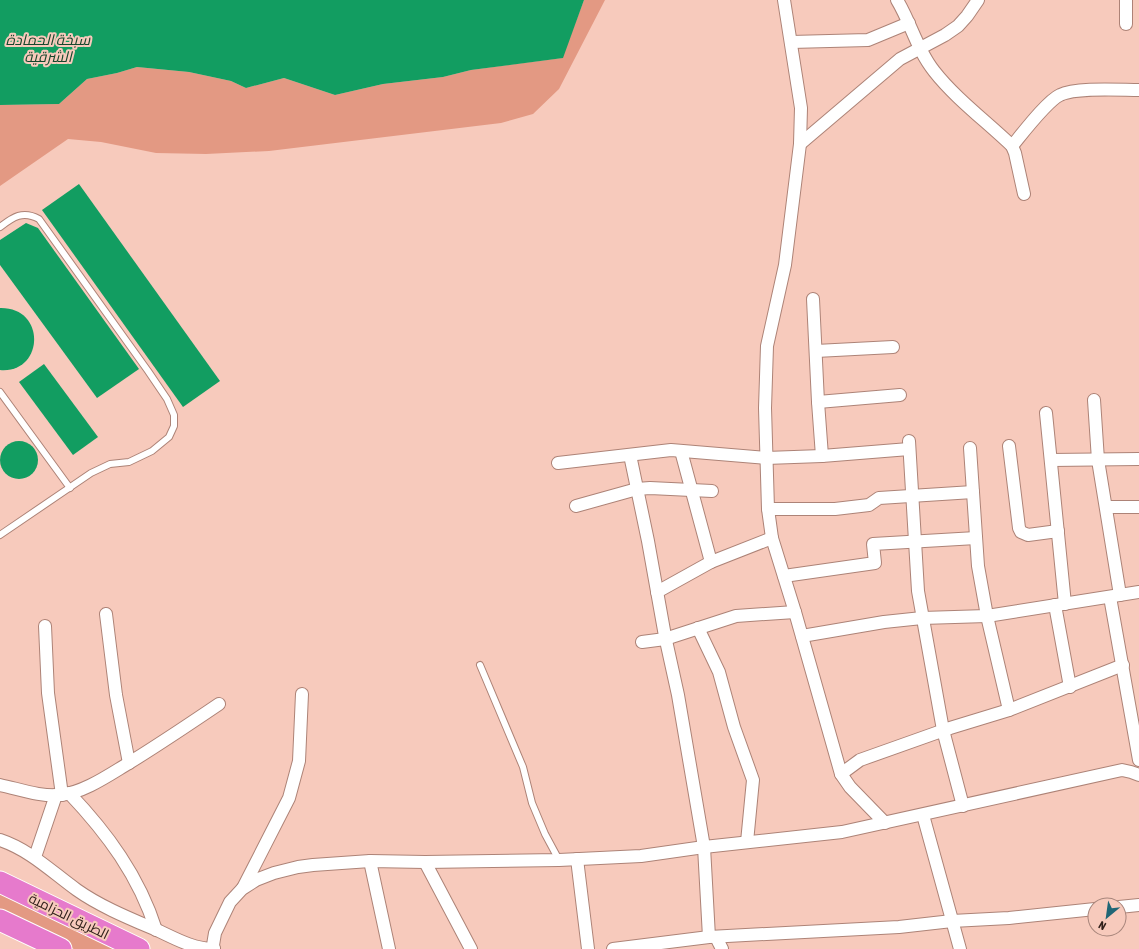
<svg xmlns="http://www.w3.org/2000/svg" width="1139" height="949" font-family="'Asap Condensed',Cairo,sans-serif">
<style>
.green{fill:#e39983}
.water{fill:#129d61}
.lines{fill:none;stroke-linecap:round;stroke-linejoin:round}
.lane-casing{stroke:#ad8377;stroke-width:8}
.street-casing{stroke:#ad8377;stroke-width:14}
.highway-casing{stroke:#fff;stroke-width:23}
.lane{stroke:#fff;stroke-width:6}
.street{stroke:#fff;stroke-width:12}
.highway{stroke:#e67acc;stroke-width:21}
.labels{text-anchor:middle;stroke-width:4;stroke-linejoin:round;paint-order:stroke}
.street-label{font-size:14px;fill:#31201b;stroke:#f7cabc}
.water-label{font-size:15px;font-style:italic;fill:#15462c;stroke:#f7cabc}
</style>
<rect width="100%" height="100%" fill="#f7cabc"/>
<g class="green">
<polygon points="584,0 605,0 559,89 533,114 501,123 269,151 206,154 156,153 101,142 68,139 0,186 0,105 59,104 87,79 117,73 137,67 189,72 231,81 246,88 284,78 335,95 383,84 443,77 471,70 562,58"/>
<polygon points="0,890 121,949 74,949 5,916 0,913"/>
</g>
<g class="water">
<polygon points="0,0 584,0 563,58 471,70 443,77 383,84 335,95 284,78 246,88 231,81 189,72 137,67 117,73 87,79 59,104 0,105"/>
<polygon points="79,184 220,381 183,407 42,210"/>
<polygon points="26,223 38,228 139,369 97,398 0,265 0,240"/>
<path d="M0,308C47,307 44,374 0,370Z"/>
<polygon points="44,364 98,437 73,455 19,382"/>
<circle cx="19" cy="460" r="19"/>
</g>
<g class="lines">
<defs>
<g id="lane">
<path d="M0,227C13,217 23,210 39,219L148,371L167,399L174,415V426L169,437L152,451L129,462L110,464L91,473L0,535"/>
<polyline points="0,392 70,488"/>
<polyline points="480,665 523,767 532,803 545,834 559,860"/>
</g>
<g id="street">
<polyline points="784,0 801,108 800,144 785,265 767,346 765,408 768,509 772,538 795,612 841,774 850,787 885,823"/>
<path d="M897,0C911,23 917,50 934,71C955,98 987,122 1012,146L1015,153L1024,194"/>
<polyline points="1126,24 1126,0"/>
<polyline points="791,42 868,40 909,23"/>
<polyline points="800,144 900,59 945,35 958,26 967,16 978,0"/>
<path d="M1012,146C1022,134 1047,101 1060,95C1076,87 1120,90 1139,90"/>
<polyline points="813,299 818,402 822,456"/>
<polyline points="816,351 893,347"/>
<polyline points="1094,400 1098,460 1120,595"/>
<polyline points="818,402 900,395"/>
<polyline points="1046,413 1065,604"/>
<polyline points="909,441 918,591 943,730 963,806"/>
<polyline points="1009,446 1019,528 1021,532 1028,535 1058,531"/>
<polyline points="970,448 978,566 987,616 1009,710"/>
<polyline points="681,451 711,562"/>
<polyline points="630,455 648,541 665,636 678,695 704,847 709,937"/>
<polyline points="1051,460 1139,459"/>
<polyline points="558,463 671,450 766,458 822,456 909,449"/>
<polyline points="576,506 637,489 650,488 712,491"/>
<polyline points="1106,507 1139,507"/>
<polyline points="768,509 835,509 869,505 879,498 973,492"/>
<polyline points="784,576 875,563 873,544 976,538"/>
<polyline points="657,592 711,562 772,538"/>
<polyline points="1110,597 1139,760"/>
<polyline points="1055,605 1070,687"/>
<polyline points="106,614 116,695 129,763"/>
<polyline points="45,626 48,693 62,795"/>
<polyline points="698,628 719,672 734,727 753,780 747,842"/>
<polyline points="802,636 884,622 922,618 987,616 1139,592"/>
<polyline points="642,642 665,639 736,616 795,612"/>
<polyline points="841,774 860,760 950,728 1009,710 1123,665"/>
<path d="M0,785C19,789 41,797 60,795C82,793 106,777 124,766C157,746 188,725 219,704"/>
<path d="M69,793C107,833 139,876 156,930"/>
<polyline points="923,815 960,949"/>
<path d="M0,840C30,850 52,872 77,890C101,907 131,919 159,931C176,939 194,949 214,949"/>
<polyline points="35,857 56,795"/>
<polyline points="577,859 588,949"/>
<polyline points="370,861 389,949"/>
<polyline points="425,862 471,949"/>
<polyline points="243,888 289,798 299,761 302,694"/>
<polyline points="1119,907 1139,905"/>
<polyline points="716,937 722,949"/>
<polyline points="214,949 213,945 215,933 230,902 242,889 256,880 274,873 298,867 313,865 370,861 425,862 559,860 641,856 704,847 842,832 1122,770 1131,772 1139,775"/>
<polyline points="613,949 709,937 899,927 952,921 1009,918 1095,909"/>
</g>
<g id="highway">
<polyline points="0,882 139,949"/>
<polyline points="0,920 61,949"/>
</g>
</defs>
<use href="#lane" class="lane-casing"/>
<use href="#street" class="street-casing"/>
<use href="#highway" class="highway-casing"/>
<use href="#lane" class="lane"/>
<use href="#street" class="street"/>
<use href="#highway" class="highway"/>
</g>
<g class="labels">
<g class="street-label">
<text transform="translate(69 916) rotate(26)" y="5">الطريق الحزامية</text>
</g>
<g class="water-label">
<text x="48" y="45">سبخة الحمادة<tspan x="48" dy="17">الشرقية</tspan></text>
</g>
</g>
<g transform="translate(1107 917) rotate(209)"><circle r="19" fill="#f7cabc" stroke="#a8867c"/>
<path d="M0-3L7 15L0 10L-7 15Z" fill="#206676"/>
<text y="-6" font-size="11" font-weight="bold" text-anchor="middle" fill="#31201b">N</text>
</g>
</svg>
